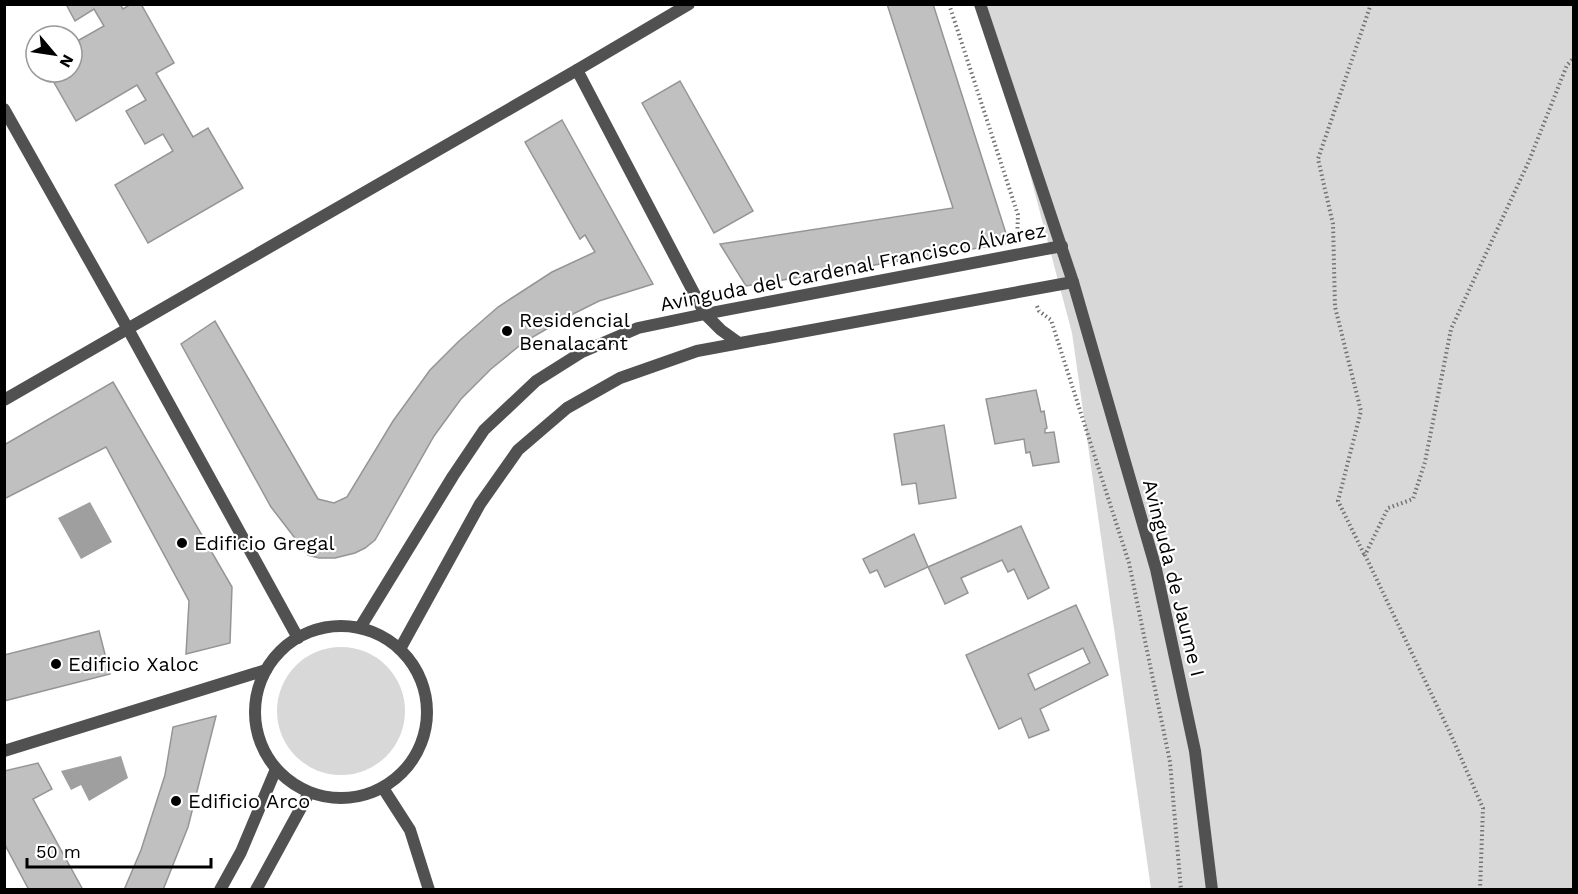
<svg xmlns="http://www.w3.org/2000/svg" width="1578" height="894" font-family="'Work Sans',sans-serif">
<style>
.green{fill:#d8d8d8}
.water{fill:#9f9f9f}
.building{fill:#c0c0c0;stroke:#959595;stroke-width:1.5;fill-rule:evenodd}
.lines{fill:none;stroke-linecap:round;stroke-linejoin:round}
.path{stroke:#737373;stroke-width:4;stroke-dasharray:1.5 3;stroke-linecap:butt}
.pedestrian{stroke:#515151;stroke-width:12}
.minor{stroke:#515151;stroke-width:12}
.tertiary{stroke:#515151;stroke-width:12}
.poi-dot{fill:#000;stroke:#fff;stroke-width:2}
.labels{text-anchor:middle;stroke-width:4.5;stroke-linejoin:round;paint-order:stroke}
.street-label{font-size:20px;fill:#000;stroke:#fff}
.poi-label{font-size:20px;fill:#000;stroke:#fff;text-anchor:start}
</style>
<rect width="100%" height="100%" fill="#fff"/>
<g class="green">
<polygon points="985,5 1573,5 1573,889 1151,889 1072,333"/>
<circle cx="341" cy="711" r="64"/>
</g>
<g class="water">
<polygon points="90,502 112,542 81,559 58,518"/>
<polygon points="121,756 128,778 89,801 81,785 71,790 61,771"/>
</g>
<g class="building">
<polygon points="66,4 120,4 123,9 131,4 141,4 174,63 156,73 193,137 208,128 243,188 148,243 115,185 173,151 163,134 145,144 126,111 146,100 137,85 76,121 48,72 72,72 72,44 104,26 94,9 75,21"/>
<polygon points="887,4 933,4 1009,243 746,286 720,244 953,208"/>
<polygon points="680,81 753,211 714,233 642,103"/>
<polygon points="562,120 653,284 599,301 569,316 524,342 491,369 461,399 434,436 375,540 365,548 355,553 335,558 319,558 308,555 271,507 181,344 215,321 318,499 334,503 347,497 393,421 430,370 459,341 498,307 552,272 595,252 585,235 580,239 525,142"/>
<polygon points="113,382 232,587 230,643 186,654 189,601 106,447 4,499 4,445"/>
<polygon points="1036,390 1041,412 1044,411 1047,428 1045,429 1045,433 1054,432 1059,462 1033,466 1030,452 1026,453 1024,439 995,444 986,399"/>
<polygon points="944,425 956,498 919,504 916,483 902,485 894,434"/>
<polygon points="1021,526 1049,588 1028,599 1014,569 1008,572 1002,560 961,578 968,593 945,604 928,567"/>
<polygon points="914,534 928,567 885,587 877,570 870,573 863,559"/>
<path d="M1076,605L1108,675L1040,709L1049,730L1029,738L1021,718L999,729L966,655ZM1083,648L1090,663L1035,690L1028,674Z"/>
<polygon points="99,631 110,674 4,701 4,655"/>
<polygon points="216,716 188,827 163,890 124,890 141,850 165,775 173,727"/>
<polygon points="38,763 52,789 33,799 83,890 29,890 4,843 4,771"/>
</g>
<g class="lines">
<g class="path">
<polyline points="949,4 1018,215 1017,239"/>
<polyline points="1037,306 1039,311 1051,320 1129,563 1170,762 1181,890"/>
<polyline points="1364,554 1338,501 1361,411 1335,307 1333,224 1318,159 1371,4"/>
<polyline points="1480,890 1483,808 1451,735 1365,555 1388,508 1413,499 1425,462 1451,329 1529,161 1567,65 1574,58"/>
</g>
<polyline class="pedestrian" points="4,751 266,670"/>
<g class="minor">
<polyline points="577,70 705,314 721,330 739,343"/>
<polyline points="4,109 128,329 298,638"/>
<polyline points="4,400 577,70 689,4"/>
<polyline points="383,788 410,830 429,890"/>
</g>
<g class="tertiary">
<polyline points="980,4 1073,282 1156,569 1195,751 1212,890"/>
<polyline points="361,626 453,476 484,430 536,381 582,352 638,328 705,314 1062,246"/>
<circle cx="341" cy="712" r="86"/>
<polyline points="400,649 480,504 518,450 567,408 620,378 697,351 1073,282"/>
<polyline points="220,890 241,852 276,769"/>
<polyline points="256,890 309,793"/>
</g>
</g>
<g class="poi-dot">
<circle cx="507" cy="331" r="6"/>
<circle cx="182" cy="543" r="6"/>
<circle cx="56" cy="664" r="6"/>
<circle cx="176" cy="801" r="6"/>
</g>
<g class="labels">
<g class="street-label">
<text transform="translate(853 267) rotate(-11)" y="7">Avinguda del Cardenal Francisco Álvarez</text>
<text transform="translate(1174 578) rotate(76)" y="7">Avinguda de Jaume I</text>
</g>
<g class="poi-label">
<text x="519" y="327">Residencial<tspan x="519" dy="23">Benalacant</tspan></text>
<text x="194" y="550">Edificio Gregal</text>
<text x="68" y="671">Edificio Xaloc</text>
<text x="188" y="808">Edificio Arco</text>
</g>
</g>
<rect width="1578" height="894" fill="none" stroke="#000000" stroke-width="12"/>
<g transform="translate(54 54) rotate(119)"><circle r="28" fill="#ffffff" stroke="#999999" stroke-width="1.5"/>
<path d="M0-4.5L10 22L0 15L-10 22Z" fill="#000000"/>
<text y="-9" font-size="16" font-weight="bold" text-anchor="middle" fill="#000000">N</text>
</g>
<path d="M27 858v9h184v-9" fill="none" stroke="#000000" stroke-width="3"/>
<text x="36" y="858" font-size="18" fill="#000000" stroke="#ffffff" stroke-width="4.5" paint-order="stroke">50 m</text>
</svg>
